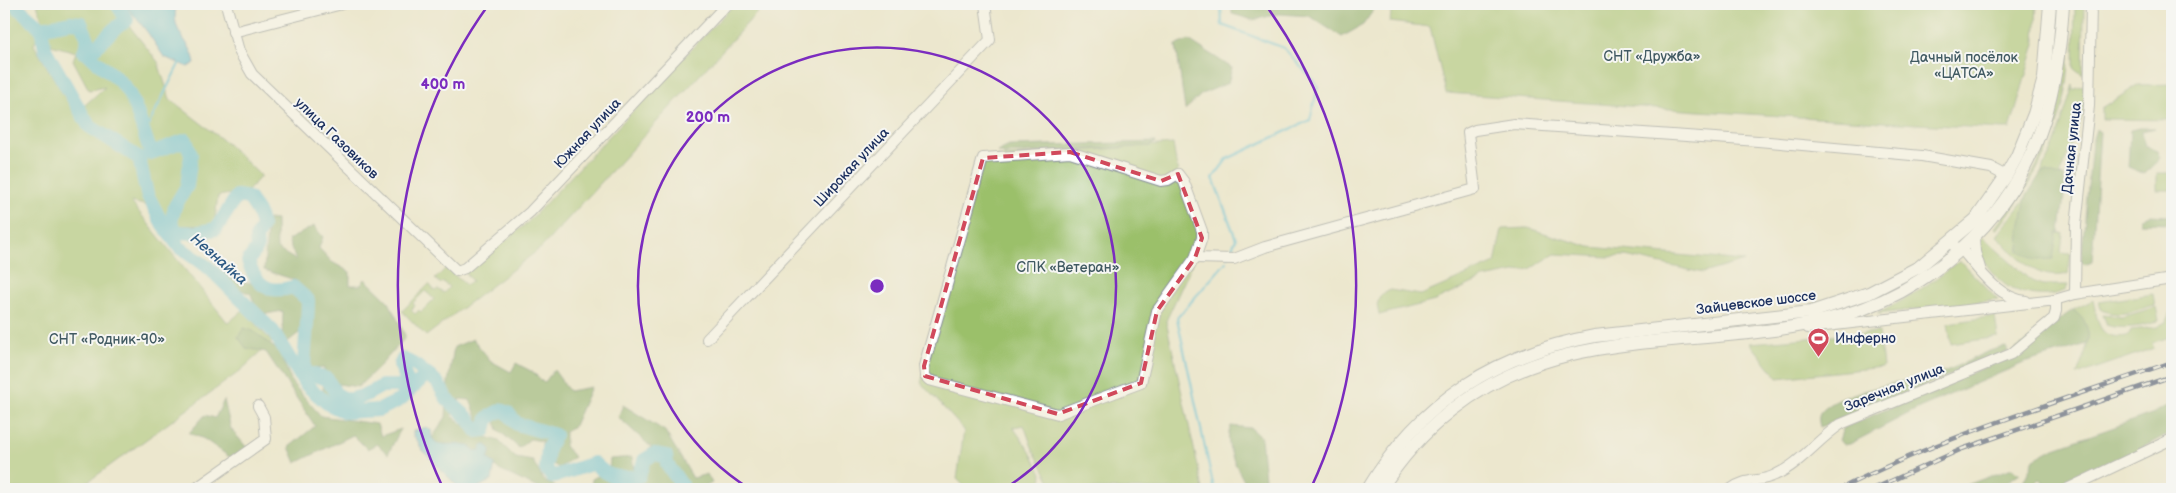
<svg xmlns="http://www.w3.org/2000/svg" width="2176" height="493" font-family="'Balsamiq Sans',sans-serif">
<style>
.green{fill:#9bc06a;stroke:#5b7864;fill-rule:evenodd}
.forest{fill:#7ca65e;stroke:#4c6a5e}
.water{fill:#5cbeda;stroke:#3c769c}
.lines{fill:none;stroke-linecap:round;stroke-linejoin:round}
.stream{stroke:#5cbeda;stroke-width:2.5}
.river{stroke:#5cbeda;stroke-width:14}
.minor-casing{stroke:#848b96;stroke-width:12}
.major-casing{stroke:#848b96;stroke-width:14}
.minor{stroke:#fff;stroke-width:10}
.major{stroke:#fff;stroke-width:12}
.rail-casing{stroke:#1b2f5e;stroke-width:4.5}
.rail{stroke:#f6f6f2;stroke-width:2.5;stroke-dasharray:8;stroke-linecap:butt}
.marked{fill:none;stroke:#d1495b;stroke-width:4;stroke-dasharray:10 6;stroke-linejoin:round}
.ring{fill:none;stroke:#7b2cbf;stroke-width:2.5}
.labels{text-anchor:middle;stroke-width:4;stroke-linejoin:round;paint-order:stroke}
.park-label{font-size:14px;fill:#415a62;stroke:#f6f6f2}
.street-label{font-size:14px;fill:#1b2f5e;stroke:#f6f6f2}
.poi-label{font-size:14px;fill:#1b2f5e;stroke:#f6f6f2;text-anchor:start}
.water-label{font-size:15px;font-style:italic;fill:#2e5a83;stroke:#f6f6f2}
.centre{fill:#7b2cbf;stroke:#f6f6f2;stroke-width:2.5}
.ring-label{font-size:15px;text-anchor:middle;font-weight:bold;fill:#7b2cbf;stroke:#f6f6f2;stroke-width:4;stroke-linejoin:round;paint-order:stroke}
</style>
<rect width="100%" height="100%" fill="#f6f6f2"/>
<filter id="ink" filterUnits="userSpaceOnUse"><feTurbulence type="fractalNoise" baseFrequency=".02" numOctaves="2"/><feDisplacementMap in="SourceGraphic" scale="10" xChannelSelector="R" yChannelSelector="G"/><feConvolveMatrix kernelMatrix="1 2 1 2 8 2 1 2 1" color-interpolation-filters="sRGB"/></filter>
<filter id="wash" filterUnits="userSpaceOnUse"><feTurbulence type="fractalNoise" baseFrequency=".0096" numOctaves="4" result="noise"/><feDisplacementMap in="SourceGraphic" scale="20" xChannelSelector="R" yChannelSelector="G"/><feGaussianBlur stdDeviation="1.12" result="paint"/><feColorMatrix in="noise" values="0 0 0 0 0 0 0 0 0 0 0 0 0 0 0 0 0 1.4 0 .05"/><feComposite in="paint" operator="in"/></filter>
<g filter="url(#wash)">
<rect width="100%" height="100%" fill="#ece7ce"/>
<g class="green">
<polygon points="4,4 17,4 38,35 34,45 75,114 105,87 89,90 73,60 76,52 51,45 37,4 114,4 123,18 158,62 170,99 228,144 261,176 248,191 218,196 214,225 179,226 149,206 131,202 228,323 243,310 272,342 239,372 78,489 4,489"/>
<path d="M734,4H765L542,247L426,336L402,311L429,284L435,291L438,289L444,293L449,287L443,282L441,284L435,279L446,268L466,285L472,281L465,273L527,223ZM425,291L434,299L421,312L419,310L415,314L411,310L415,306L413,303Z"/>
<polygon points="1392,4 2037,4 2035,44 2010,129 2001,129 1698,111 1446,93 1430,27 1390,22"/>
<polygon points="2075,4 2084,4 2083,75 2074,68"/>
<path d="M2068,41C2075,111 2038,176 1997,230L1995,228C2004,215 2014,203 2022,191C2053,146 2061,93 2068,41Z"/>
<polygon points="2172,84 2172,120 2102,119 2102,108 2138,85"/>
<polygon points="2073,85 2073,90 2085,85 2084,113 2059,176 2046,172 2041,173 2056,140"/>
<polygon points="1173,144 1178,174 1202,231 1195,258 1166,321 1203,489 1054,489 1033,450 1024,425 1013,427 1029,450 1042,473 1041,489 967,489 957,479 964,430 921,383 983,158"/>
<rect x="2157" y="173" width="15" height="17"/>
<path d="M2026,197L2020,229L2019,251L2057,233H2063L2061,253L2071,254L2068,274C2034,282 2019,257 1997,236Z"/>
<polygon points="1528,228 1590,247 1744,261 1703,273 1625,256 1608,257 1555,254 1530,269 1484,278 1435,301 1379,315 1377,305 1380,296 1390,290 1421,295 1495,263 1502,229"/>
<path d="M1983,237L2030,280L2043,285H2068L2066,290C2051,299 2027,295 2012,289C1998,282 1971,253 1983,237Z"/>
<polygon points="1960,261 1998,300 1877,314 1914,294"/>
<path d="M2153,294L2155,305C2137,309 2118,320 2101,309L2099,302Z"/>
<path d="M2093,300C2099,325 2098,340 2128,336L2131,330L2157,327L2167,321L2172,310V336L2152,343L2154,348L2077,375C2086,348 2098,332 2073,310Z"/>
<path d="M2156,307L2159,320C2150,327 2116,330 2107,325L2103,315L2122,317Z"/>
<polygon points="1995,316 1998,337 1951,344 1948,323"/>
<polygon points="1879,332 1883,367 1778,378 1750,343"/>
</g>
<g class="forest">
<polygon points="1232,4 1378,4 1363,25 1342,37 1309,16 1279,14 1253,20 1232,14"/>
<polygon points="1189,40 1232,68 1228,83 1202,94 1185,110 1176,45"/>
<polygon points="2140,128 2155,128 2142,131 2145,146 2157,151 2160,158 2145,174 2128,167 2130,130"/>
<polygon points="2096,129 2100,132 2092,262 2085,265 2081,262 2092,142"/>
<polygon points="1156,142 1150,146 1004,154 997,152 1009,146"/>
<polygon points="2046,172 2064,177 2065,186 2060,233 2057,233 2053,259 2036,260 2019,251 2020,229 2026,197 2041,173"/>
<polygon points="2149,215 2172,216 2172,224 2140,223 2140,218"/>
<polygon points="268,219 276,220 277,249 296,260 288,240 314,226 323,237 319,248 332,262 350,272 350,285 361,285 365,279 389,302 406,337 381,365 358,387 338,384 343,406 323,393 324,368 309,369 314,299 295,280 264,270"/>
<polygon points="226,271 244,282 267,285 275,295 298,293 305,301 304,329 285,344 282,339 283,311 266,314 255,306 251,294 234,287 221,276"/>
<path d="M2073,310C2085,318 2091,331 2087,344L2024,363L1919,408L1850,444L1843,445L1839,440L1843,428L1997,362Z"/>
<polygon points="244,328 253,331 280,352 292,383 321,416 377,424 381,436 401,429 388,454 377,444 367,449 353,435 296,463 289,447 315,426 266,352 246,348 238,337"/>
<polygon points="473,339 491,361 511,372 516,363 533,372 544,383 554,370 569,391 591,387 573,428 565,431 565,446 574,457 559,468 542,457 542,441 530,439 519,448 498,430 491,410 479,422 470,400 460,399 452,416 475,433 499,441 516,458 533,461 544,481 561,489 540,489 499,470 488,459 489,452 480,450 475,451 468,445 437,444 432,438 446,417 448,382 454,347"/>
<path d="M2006,347L2008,352L1820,427C1819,423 1818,419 1819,415C1826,392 1926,378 1948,370C1968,363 1985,349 2006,347Z"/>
<polygon points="224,400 231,429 249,450 231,458 204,439 189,433 205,415 215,418"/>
<polygon points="2172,403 2172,432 2115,462 2050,488 2040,479 2030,489 2020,489 2034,459 2052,449 2154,413"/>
<polygon points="623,405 665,431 693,478 707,474 712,483 701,489 591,489 592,479 609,470 610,459 632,457 634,469 651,447 618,417"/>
<path d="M1231,426L1251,428L1261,437L1266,489H1248C1239,470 1222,446 1231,426Z"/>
<polygon points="2012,468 2020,473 2011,479 2002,489 1956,489"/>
</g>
<g class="water">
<path d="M125,4H174L176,7C171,35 191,39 195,63L188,67L164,57L148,33Z"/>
<polygon points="427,427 431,430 432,438 437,444 468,445 475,451 480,450 482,445 486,445 491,449 488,459 495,464 492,480 475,489 458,487 422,450 416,438 413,436 413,431"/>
</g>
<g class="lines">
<g class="stream">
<polyline points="1221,4 1222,25 1284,48 1318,86 1310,120 1227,159 1213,178 1236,239 1228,257"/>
<polyline points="145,138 147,128 179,64"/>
<polyline points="1214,489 1177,318 1226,262"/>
</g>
<g class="river">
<polyline points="14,4 41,28"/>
<path d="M117,4L127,20L114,29L89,54C101,68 119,76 128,92C138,109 144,135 151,153L186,140L191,155L187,186L175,206L171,223L177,232L195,233L216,229L237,196L249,198L258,212L262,226L256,238L257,248L248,261C255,284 268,295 293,287L308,300C308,324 304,348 304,372L327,379L336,394L348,400L366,395L382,386H399L408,382L400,365L403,359L415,365L437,382L447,399L468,418L477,431L485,430L488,418L501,410L508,413L517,424L555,435L548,448L546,469L552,477L594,463C609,479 618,478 639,476L644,460L654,454L666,456L667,464L682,486V489"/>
<polyline points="89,54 84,52 88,39 81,23 70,22 41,28 45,49 89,126 139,158 147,194 163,225 179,247 209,268 273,331 305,384 328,404 345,412 379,410 400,400 426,375"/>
</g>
</g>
</g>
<g filter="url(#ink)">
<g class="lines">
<defs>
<g id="minor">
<polyline points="226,4 239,51 252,74 457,271 465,268 530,212 727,4"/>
<polyline points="233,32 342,4"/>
<polygon points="1070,152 1161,181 1168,180 1178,174 1184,182 1202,231 1202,238 1195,258 1157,311 1141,383 1058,414 929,380 925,376 924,366 983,158"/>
<polyline points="1974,237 1975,252 1980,268"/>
<path d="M1954,246C1963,249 1966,255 1972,262C1986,279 2002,298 2026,301"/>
<polyline points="1195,258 1234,259 1265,247 1475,189 1468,133 1475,130 1514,124 1758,141 1922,156 1991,168 2006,176"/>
<polyline points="2075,294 2076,225 2089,106 2091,4"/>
<polyline points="2051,301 2075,294 2172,279"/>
<polyline points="1808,328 2056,300"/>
<polyline points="707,339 990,40 985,4"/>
<polyline points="195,489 266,439 264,417 258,406"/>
<path d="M1731,489C1747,477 1759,483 1775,475C1800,464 1818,439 1841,424L2011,354L2054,318L2056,311V300"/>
<polyline points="2067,489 2172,439"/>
</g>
<g id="major">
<path d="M1368,489C1421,401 1495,354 1595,336L1811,312L1869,293L1919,267L1976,219L2006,176L2017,156L2034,114L2044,78L2050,4"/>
<path d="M1381,489C1400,459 1424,432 1452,410C1570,317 1711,355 1844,315C1897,300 1947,267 1984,226C2042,161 2058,89 2063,4"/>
</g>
</defs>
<use href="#minor" class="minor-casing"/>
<use href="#major" class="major-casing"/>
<use href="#minor" class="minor"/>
<use href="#major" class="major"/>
<defs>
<g id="rail">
<path d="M1840,489C1946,435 2060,401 2172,362"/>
<polyline points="1873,489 1962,449 2172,376"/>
</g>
</defs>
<use href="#rail" class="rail-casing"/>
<use href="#rail" class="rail"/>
</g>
</g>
<path d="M0 0H2176V493H0ZM1070,152L1161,181L1178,174L1202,238L1195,258L1157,311L1141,383L1058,414L925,376L924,366L983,158Z" fill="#ece7ce" fill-opacity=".55" fill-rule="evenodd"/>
<path class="marked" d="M1070,152L1161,181L1178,174L1202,238L1195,258L1157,311L1141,383L1058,414L925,376L924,366L983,158Z"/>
<g class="ring">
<path d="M750 489A239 239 0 1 1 1004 489"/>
<path d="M443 488A479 479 0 0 1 489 4M1265 4A479 479 0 0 1 1311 488"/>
</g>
<defs>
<symbol id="stadium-pin" viewBox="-11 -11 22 30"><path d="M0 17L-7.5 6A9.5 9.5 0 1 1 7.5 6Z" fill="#d1495b" stroke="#f6f6f2"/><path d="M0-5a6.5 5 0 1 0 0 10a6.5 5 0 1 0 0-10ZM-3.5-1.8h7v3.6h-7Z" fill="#fff"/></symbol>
</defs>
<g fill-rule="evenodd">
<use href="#stadium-pin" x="1806" y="326" width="25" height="34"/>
</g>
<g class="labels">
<g class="park-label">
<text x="1652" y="61">СНТ «Дружба»</text>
<text x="1964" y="62">Дачный посёлок<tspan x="1964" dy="16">«ЦАТСА»</tspan></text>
<text x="1068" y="272">СПК «Ветеран»</text>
<text x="107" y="344">СНТ «Родник-90»</text>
</g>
<g class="street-label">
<text transform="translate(587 133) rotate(-47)" y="5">Южная улица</text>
<text transform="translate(337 138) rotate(44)" y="5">улица Газовиков</text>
<text transform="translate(2071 148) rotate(-84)" y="5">Дачная улица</text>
<text transform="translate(851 167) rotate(-47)" y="5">Широкая улица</text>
<text transform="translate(1756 302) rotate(-7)" y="5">Зайцевское шоссе</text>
<text transform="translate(1894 387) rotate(-22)" y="5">Заречная улица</text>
</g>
<g class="poi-label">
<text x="1835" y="343">Инферно</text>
</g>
<g class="water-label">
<text transform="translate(219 259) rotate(41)" y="5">Незнайка</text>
</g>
</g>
<circle cx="877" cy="286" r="8" class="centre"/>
<g class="ring-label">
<text x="443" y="89">400 m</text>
<text x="708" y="122">200 m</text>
</g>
<rect width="2176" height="493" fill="none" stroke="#f6f6f2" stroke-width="20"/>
</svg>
